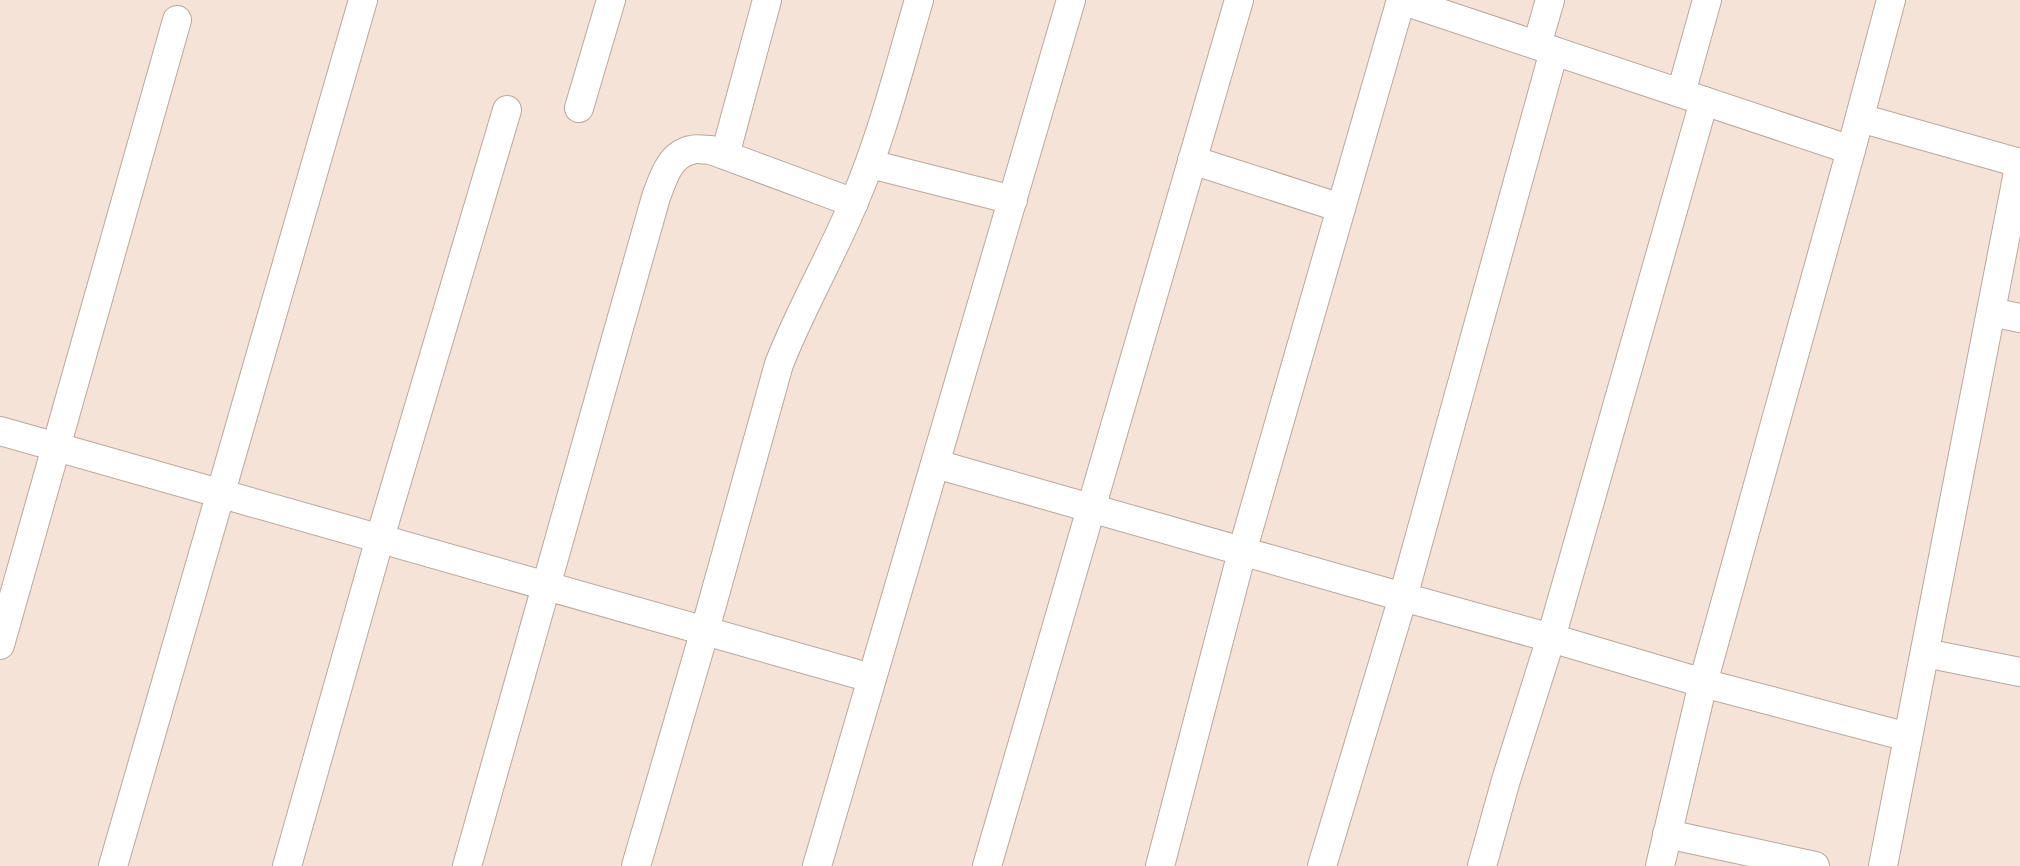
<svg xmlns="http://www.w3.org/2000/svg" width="2020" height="866" font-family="'Alegreya Sans',sans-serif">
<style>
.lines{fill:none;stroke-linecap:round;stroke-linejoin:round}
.street-casing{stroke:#b9a89d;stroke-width:30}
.street{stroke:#fff;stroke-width:28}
</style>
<rect width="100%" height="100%" fill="#f5e3d8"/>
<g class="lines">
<defs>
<g id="street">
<polyline points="1401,0 1851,150 1891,0"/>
<polyline points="1537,45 1550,0"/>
<polyline points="1681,93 1707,0"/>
<polyline points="579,108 611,0"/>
<polyline points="1860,118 2020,163"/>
<polyline points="725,155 767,0"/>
<polyline points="1192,160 1341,208"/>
<polyline points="870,164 1013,200"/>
<polyline points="1991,312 2020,318"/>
<polyline points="0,431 871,678"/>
<polyline points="936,464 1403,597 1554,51"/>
<polyline points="0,645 177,20"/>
<polyline points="1925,653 2020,672"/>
<polyline points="1667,834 1815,866"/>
<polyline points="113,866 363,0"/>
<polyline points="287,866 380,538 507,110"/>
<path d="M467,866L656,197C663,179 669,155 691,150C697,148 705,150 711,150L854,203"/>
<path d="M636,866L705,630L779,364C801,308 831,257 854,202C882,137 899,68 919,0"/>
<polyline points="817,866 1071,0"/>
<polyline points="987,866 1239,0"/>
<polyline points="1160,866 1242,552 1401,0"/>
<polyline points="1322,866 1403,597 1551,638 1703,683 1851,150"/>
<polyline points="1482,866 1506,780 1551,638 1704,101"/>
<polyline points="1660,866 1703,683 1908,737"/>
<polyline points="1883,866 2020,162"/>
</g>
</defs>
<use href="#street" class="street-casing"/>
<use href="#street" class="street"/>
</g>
</svg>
